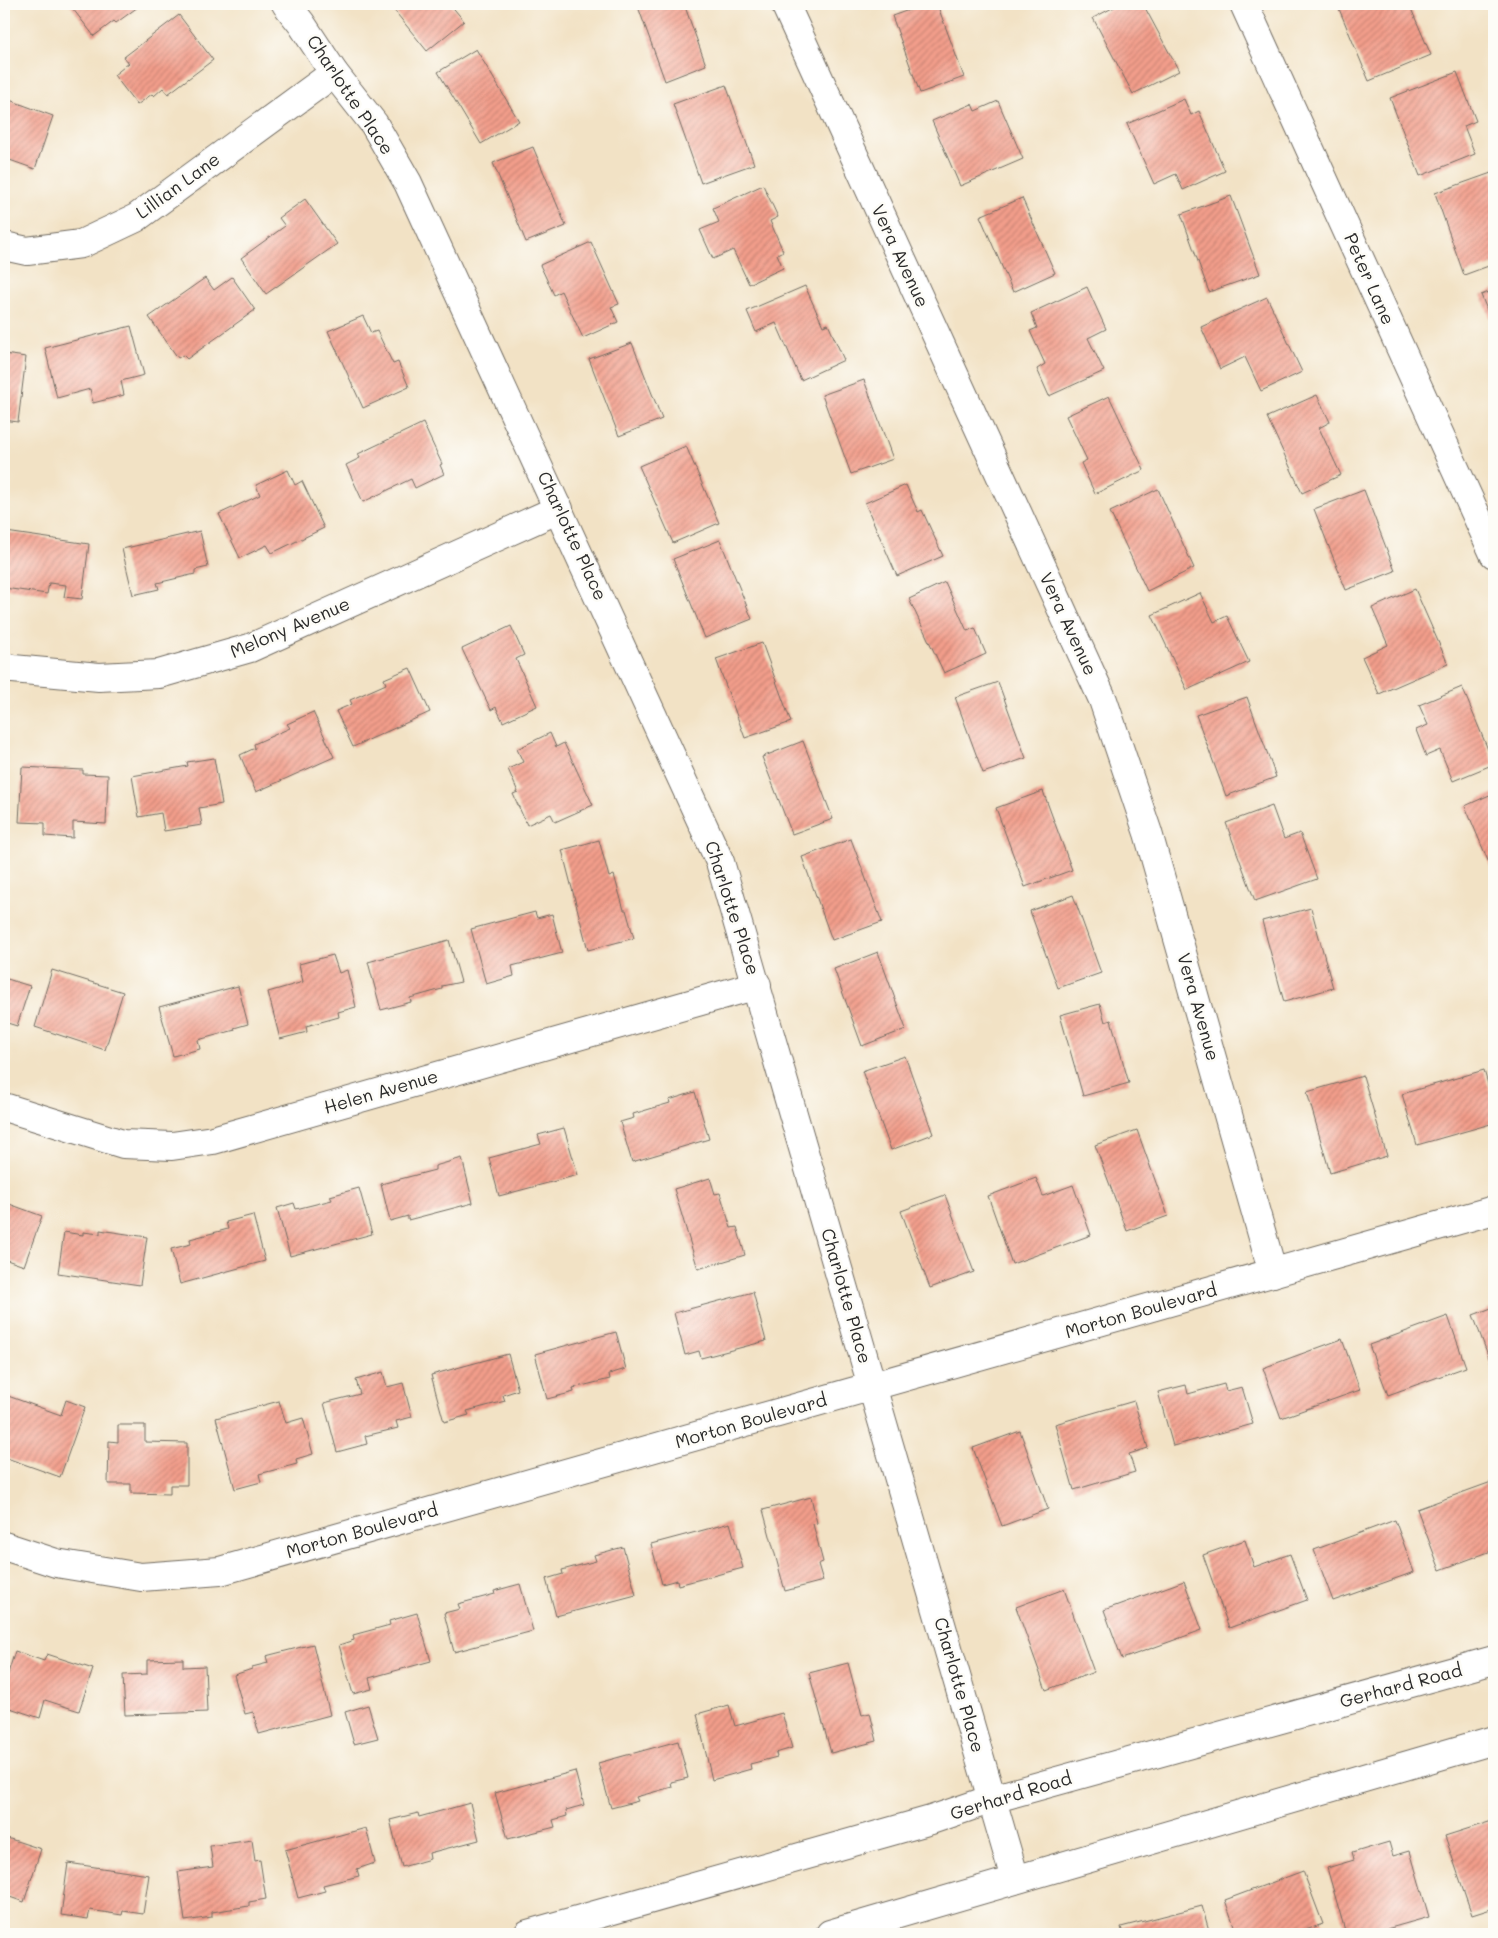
<svg xmlns="http://www.w3.org/2000/svg" width="1498" height="1938" font-family="Mali,sans-serif">
<style>
.building{fill:url(#building-hatch)}
.lines{fill:none;stroke-linecap:round;stroke-linejoin:round}
.minor-casing{stroke:#716b61;stroke-width:30}
.minor{stroke:#fff;stroke-width:28}
.labels{text-anchor:middle;stroke-width:5;stroke-linejoin:round;paint-order:stroke}
.street-label{font-size:18px;fill:#2b2b2b;stroke:#fdfcf7}
</style>
<defs>
<pattern id="building-hatch" width="6" height="6" patternUnits="userSpaceOnUse" patternTransform="scale(1.25)"><rect width="6" height="6" fill="#f39e8b"/><path d="M-1 1l2-2M0 6l6-6M5 7l2-2" fill="none" stroke="#c58172"/></pattern>
</defs>
<rect width="100%" height="100%" fill="#fdfcf7"/>
<filter id="ink" filterUnits="userSpaceOnUse"><feTurbulence type="fractalNoise" baseFrequency=".02" numOctaves="2"/><feDisplacementMap in="SourceGraphic" scale="10" xChannelSelector="R" yChannelSelector="G"/><feConvolveMatrix kernelMatrix="1 2 1 2 8 2 1 2 1" color-interpolation-filters="sRGB"/></filter>
<filter id="wash" filterUnits="userSpaceOnUse"><feTurbulence type="fractalNoise" baseFrequency=".0096" numOctaves="4" result="noise"/><feDisplacementMap in="SourceGraphic" scale="20" xChannelSelector="R" yChannelSelector="G"/><feGaussianBlur stdDeviation="1.12" result="paint"/><feColorMatrix in="noise" values="0 0 0 0 0 0 0 0 0 0 0 0 0 0 0 0 0 1.4 0 .05"/><feComposite in="paint" operator="in"/></filter>
<g filter="url(#wash)">
<rect width="100%" height="100%" fill="#f2e2c5"/>
<g id="blocks">
<g class="building">
<polygon points="69,4 142,4 116,23 114,21 94,36"/>
<polygon points="389,4 450,4 464,21 427,51"/>
<polygon points="637,4 684,4 706,65 665,81"/>
<polygon points="926,4 937,4 964,77 920,93 892,16"/>
<polygon points="1120,4 1143,4 1179,71 1133,94 1093,18"/>
<polygon points="1337,4 1409,4 1431,55 1369,81"/>
<polygon points="179,15 213,60 168,94 163,88 154,96 152,94 137,105 114,75 129,63 124,57"/>
<polygon points="476,49 519,121 481,144 438,72"/>
<polygon points="1457,72 1476,121 1464,126 1475,154 1420,176 1390,98"/>
<polygon points="726,85 754,164 701,183 673,104"/>
<polygon points="4,98 53,116 35,169 4,158 6,149 4,148"/>
<polygon points="1184,99 1191,115 1199,111 1225,171 1183,190 1176,174 1154,184 1127,124"/>
<polygon points="998,101 1023,159 960,186 932,121 972,104 975,111"/>
<polygon points="533,147 566,226 526,242 493,163"/>
<polygon points="1494,172 1494,264 1464,275 1435,193"/>
<polygon points="763,185 778,217 770,221 783,251 777,254 783,268 749,284 733,250 713,259 700,230 719,222 713,208"/>
<polygon points="1231,196 1260,274 1209,292 1181,214"/>
<polygon points="1022,198 1055,273 1013,292 980,216"/>
<polygon points="305,199 337,244 266,294 241,258 285,226 279,218"/>
<polygon points="591,242 619,304 611,307 618,322 583,338 561,291 554,295 540,265"/>
<polygon points="232,277 255,310 187,359 183,355 178,358 149,317 205,278 214,290"/>
<polygon points="805,286 823,326 828,324 844,360 801,380 776,323 756,332 747,311"/>
<polygon points="1087,287 1106,329 1088,338 1104,371 1049,396 1037,369 1045,364 1030,331 1037,328 1031,313"/>
<polygon points="1494,290 1494,327 1481,295"/>
<polygon points="1267,297 1302,372 1261,391 1245,357 1220,369 1201,327"/>
<polygon points="363,316 371,333 377,331 393,364 398,362 409,387 363,408 328,331"/>
<polygon points="131,326 144,375 121,381 124,395 93,403 90,389 57,398 45,348"/>
<polygon points="632,343 662,419 619,436 589,359"/>
<polygon points="4,354 26,357 18,422 4,420"/>
<polygon points="864,380 893,459 851,474 822,395"/>
<polygon points="1317,395 1330,422 1319,428 1341,475 1302,493 1267,417"/>
<polygon points="1109,396 1144,470 1095,494 1081,463 1087,460 1066,416"/>
<polygon points="423,423 442,464 440,465 444,474 415,488 411,479 363,502 346,465 360,458 358,454"/>
<polygon points="686,446 719,523 673,543 639,466"/>
<polygon points="288,470 295,485 302,481 324,528 272,553 267,545 240,558 219,514 260,495 256,485"/>
<polygon points="906,485 918,512 922,510 943,556 897,576 865,503"/>
<polygon points="1158,489 1194,568 1147,591 1110,512"/>
<polygon points="1364,490 1395,571 1346,590 1314,509"/>
<polygon points="200,531 208,567 195,570 195,574 157,583 159,589 133,595 122,549"/>
<polygon points="6,532 89,544 82,599 64,597 66,585 49,583 47,594 4,588 4,551"/>
<polygon points="720,540 752,619 705,638 673,559"/>
<polygon points="945,582 967,631 975,628 986,654 944,673 909,599"/>
<polygon points="1415,589 1448,664 1379,694 1362,657 1388,645 1372,608"/>
<polygon points="1200,593 1214,622 1227,616 1249,662 1187,690 1152,615"/>
<polygon points="511,626 524,655 516,659 537,706 503,722 496,707 491,710 462,649"/>
<polygon points="762,643 791,722 745,738 716,659"/>
<polygon points="410,668 430,712 353,747 336,711 352,704 350,700 386,684 384,679"/>
<polygon points="998,682 1026,758 983,773 955,697"/>
<polygon points="1462,687 1494,764 1453,781 1440,750 1426,756 1416,730 1428,725 1419,705"/>
<polygon points="1247,697 1276,777 1226,796 1196,715"/>
<polygon points="313,712 334,757 256,792 240,755 255,748 254,744 290,728 287,724"/>
<polygon points="550,733 556,747 564,743 593,805 555,822 551,814 527,825 513,794 518,792 508,769 523,762 517,749"/>
<polygon points="803,741 833,819 792,834 762,757"/>
<polygon points="214,758 222,804 199,808 202,825 164,831 161,813 139,817 132,776 188,766 187,762"/>
<polygon points="22,767 83,770 83,774 108,775 106,824 73,822 73,838 45,836 45,823 19,822"/>
<polygon points="1043,791 1072,870 1025,887 996,808"/>
<polygon points="1494,793 1494,875 1465,806"/>
<polygon points="1272,806 1284,839 1300,833 1317,879 1255,901 1226,823"/>
<polygon points="851,839 882,922 832,940 802,857"/>
<polygon points="599,840 609,877 614,875 624,910 626,910 634,938 588,950 562,850"/>
<polygon points="1073,895 1101,973 1058,988 1030,911"/>
<polygon points="1311,908 1333,988 1284,1002 1262,921"/>
<polygon points="535,912 537,918 552,914 562,953 512,966 514,976 486,984 471,929"/>
<polygon points="449,940 461,982 442,986 442,989 410,998 411,1002 381,1010 368,962"/>
<polygon points="878,952 906,1029 862,1046 834,969"/>
<polygon points="333,955 339,973 347,970 356,1007 338,1012 339,1017 306,1026 307,1032 280,1039 268,992 303,982 299,964"/>
<polygon points="52,970 123,992 105,1050 35,1027"/>
<polygon points="4,978 30,986 17,1026 4,1022"/>
<polygon points="238,986 248,1024 234,1028 235,1030 198,1040 200,1049 173,1056 159,1007"/>
<polygon points="1100,1004 1105,1022 1111,1020 1129,1083 1083,1096 1060,1015"/>
<polygon points="905,1056 933,1134 891,1150 862,1071"/>
<polygon points="1484,1070 1494,1106 1494,1123 1417,1145 1402,1094"/>
<polygon points="1363,1076 1387,1156 1330,1173 1307,1092"/>
<polygon points="695,1092 709,1139 632,1162 620,1122 634,1118 633,1114 670,1103 669,1100"/>
<polygon points="564,1128 578,1175 499,1196 489,1158 541,1144 538,1135"/>
<polygon points="1137,1130 1168,1216 1127,1231 1095,1145"/>
<polygon points="462,1158 473,1203 408,1220 408,1216 390,1221 381,1184 435,1170 435,1166"/>
<polygon points="710,1178 715,1194 720,1193 731,1228 737,1227 745,1255 698,1269 674,1189"/>
<polygon points="1036,1178 1043,1196 1073,1185 1091,1235 1012,1264 988,1196"/>
<polygon points="359,1188 372,1234 290,1256 277,1208 294,1203 296,1209 332,1200 330,1196"/>
<polygon points="945,1195 974,1272 930,1288 901,1211"/>
<polygon points="4,1202 42,1216 24,1266 4,1259"/>
<polygon points="253,1215 265,1261 180,1284 171,1249 191,1244 190,1239 228,1229 226,1222"/>
<polygon points="100,1230 147,1237 140,1285 58,1273 64,1232 83,1235 83,1232 100,1234"/>
<polygon points="753,1292 766,1341 701,1358 699,1351 685,1355 674,1313"/>
<polygon points="1494,1307 1494,1365 1492,1366 1473,1315"/>
<polygon points="1448,1316 1466,1367 1388,1395 1369,1345"/>
<polygon points="616,1332 626,1369 609,1374 610,1379 573,1388 574,1392 547,1399 535,1354"/>
<polygon points="1342,1339 1360,1390 1281,1418 1263,1368"/>
<polygon points="508,1354 518,1390 503,1395 505,1401 467,1411 469,1415 444,1422 431,1375"/>
<polygon points="383,1372 387,1387 403,1383 412,1417 396,1421 398,1428 365,1436 367,1444 337,1452 324,1403 360,1394 356,1380"/>
<polygon points="1224,1384 1226,1391 1242,1387 1253,1424 1173,1446 1158,1392 1186,1385 1188,1394"/>
<polygon points="8,1396 61,1415 66,1400 85,1407 60,1477 4,1457 4,1407"/>
<polygon points="279,1401 286,1423 303,1418 313,1454 296,1459 297,1464 259,1474 261,1482 235,1489 216,1418"/>
<polygon points="1134,1401 1148,1448 1129,1454 1135,1472 1074,1490 1055,1424"/>
<polygon points="118,1425 145,1425 145,1442 187,1443 187,1485 170,1485 170,1494 131,1493 131,1484 108,1484 109,1441 118,1442"/>
<polygon points="1020,1431 1048,1509 1002,1526 973,1448"/>
<polygon points="1494,1481 1494,1550 1440,1570 1417,1509"/>
<polygon points="811,1497 817,1523 813,1524 823,1562 818,1564 823,1581 785,1591 763,1510"/>
<polygon points="1395,1520 1414,1572 1333,1601 1314,1550"/>
<polygon points="730,1523 743,1568 678,1585 677,1580 662,1584 651,1544"/>
<polygon points="1245,1540 1254,1567 1290,1554 1307,1600 1229,1628 1203,1555"/>
<polygon points="623,1547 636,1595 556,1616 546,1579 563,1574 562,1570 596,1561 594,1555"/>
<polygon points="1184,1581 1202,1630 1122,1659 1104,1610"/>
<polygon points="520,1584 533,1631 454,1652 444,1613 460,1609 458,1604 495,1594 494,1591"/>
<polygon points="1064,1589 1094,1672 1046,1690 1016,1607"/>
<polygon points="417,1613 431,1661 369,1678 372,1689 353,1694 339,1645 354,1640 353,1635 390,1625 389,1621"/>
<polygon points="313,1644 330,1715 259,1734 253,1712 245,1714 234,1675 252,1669 252,1667 268,1663 266,1656"/>
<polygon points="15,1651 44,1661 47,1654 93,1669 79,1711 45,1700 40,1718 4,1706 4,1686"/>
<polygon points="183,1659 183,1667 205,1666 207,1712 125,1715 123,1675 147,1674 147,1660"/>
<polygon points="848,1663 862,1715 870,1713 877,1741 831,1753 809,1673"/>
<polygon points="368,1705 378,1738 354,1744 345,1712"/>
<polygon points="729,1705 735,1726 782,1713 792,1748 776,1753 777,1757 750,1764 751,1769 712,1780 697,1714"/>
<polygon points="678,1741 688,1778 671,1782 672,1787 636,1797 638,1801 611,1808 598,1763"/>
<polygon points="575,1771 584,1805 566,1810 567,1816 553,1820 555,1827 508,1839 495,1793"/>
<polygon points="470,1803 479,1840 429,1853 430,1859 402,1867 390,1820 418,1813 419,1817"/>
<polygon points="1492,1821 1494,1829 1494,1908 1472,1915 1445,1836"/>
<polygon points="366,1828 375,1863 357,1869 359,1876 323,1885 325,1891 298,1898 285,1850"/>
<polygon points="4,1837 41,1849 24,1902 4,1895"/>
<polygon points="252,1840 255,1861 260,1860 266,1899 249,1902 249,1906 212,1912 212,1917 185,1921 178,1872 213,1867 210,1846"/>
<polygon points="1389,1842 1393,1856 1410,1851 1429,1917 1369,1934 1346,1934 1327,1868 1354,1860 1352,1853"/>
<polygon points="68,1863 149,1875 143,1914 123,1911 122,1915 90,1910 88,1919 61,1915"/>
<polygon points="1303,1871 1323,1924 1294,1934 1237,1934 1225,1900"/>
<polygon points="1202,1906 1210,1934 1123,1934 1121,1927"/>
</g>
</g>
</g>
<g filter="url(#ink)">
<use href="#blocks" fill-opacity="0" stroke="#716b61" stroke-width="1"/>
<g class="lines">
<defs>
<g id="minor">
<polyline points="286,4 301,23 334,73 374,124 408,183 720,862 1015,1879"/>
<polyline points="785,4 1103,700 1148,833 1273,1273"/>
<polyline points="1244,4 1494,554"/>
<polyline points="4,246 27,251 81,244 136,218 334,73"/>
<polyline points="4,667 13,669 99,677 159,674 250,648 559,509"/>
<polyline points="4,1107 123,1144 172,1146 213,1140 757,985"/>
<polyline points="4,1546 56,1563 141,1577 220,1571 1494,1210"/>
<polyline points="528,1934 931,1820 992,1799 1494,1660"/>
<polyline points="830,1934 1494,1740"/>
</g>
</defs>
<use href="#minor" class="minor-casing"/>
<use href="#minor" class="minor"/>
</g>
</g>
<g class="labels">
<g class="street-label">
<text transform="translate(350 95) rotate(56)" y="6">Charlotte Place</text>
<text transform="translate(178 186) rotate(-36)" y="6">Lillian Lane</text>
<text transform="translate(900 256) rotate(65)" y="6">Vera Avenue</text>
<text transform="translate(1369 279) rotate(66)" y="6">Peter Lane</text>
<text transform="translate(572 536) rotate(65)" y="6">Charlotte Place</text>
<text transform="translate(1068 624) rotate(65)" y="6">Vera Avenue</text>
<text transform="translate(290 628) rotate(-23)" y="6">Melony Avenue</text>
<text transform="translate(732 908) rotate(72)" y="6">Charlotte Place</text>
<text transform="translate(1198 1007) rotate(74)" y="6">Vera Avenue</text>
<text transform="translate(381 1092) rotate(-16)" y="6">Helen Avenue</text>
<text transform="translate(846 1296) rotate(74)" y="6">Charlotte Place</text>
<text transform="translate(1141 1311) rotate(-16)" y="6">Morton Boulevard</text>
<text transform="translate(751 1421) rotate(-16)" y="6">Morton Boulevard</text>
<text transform="translate(362 1531) rotate(-16)" y="6">Morton Boulevard</text>
<text transform="translate(959 1685) rotate(74)" y="6">Charlotte Place</text>
<text transform="translate(1401 1686) rotate(-15)" y="6">Gerhard Road</text>
<text transform="translate(1011 1796) rotate(-17)" y="6">Gerhard Road</text>
</g>
</g>
<rect width="1498" height="1938" fill="none" stroke="#fdfcf7" stroke-width="20"/>
</svg>
